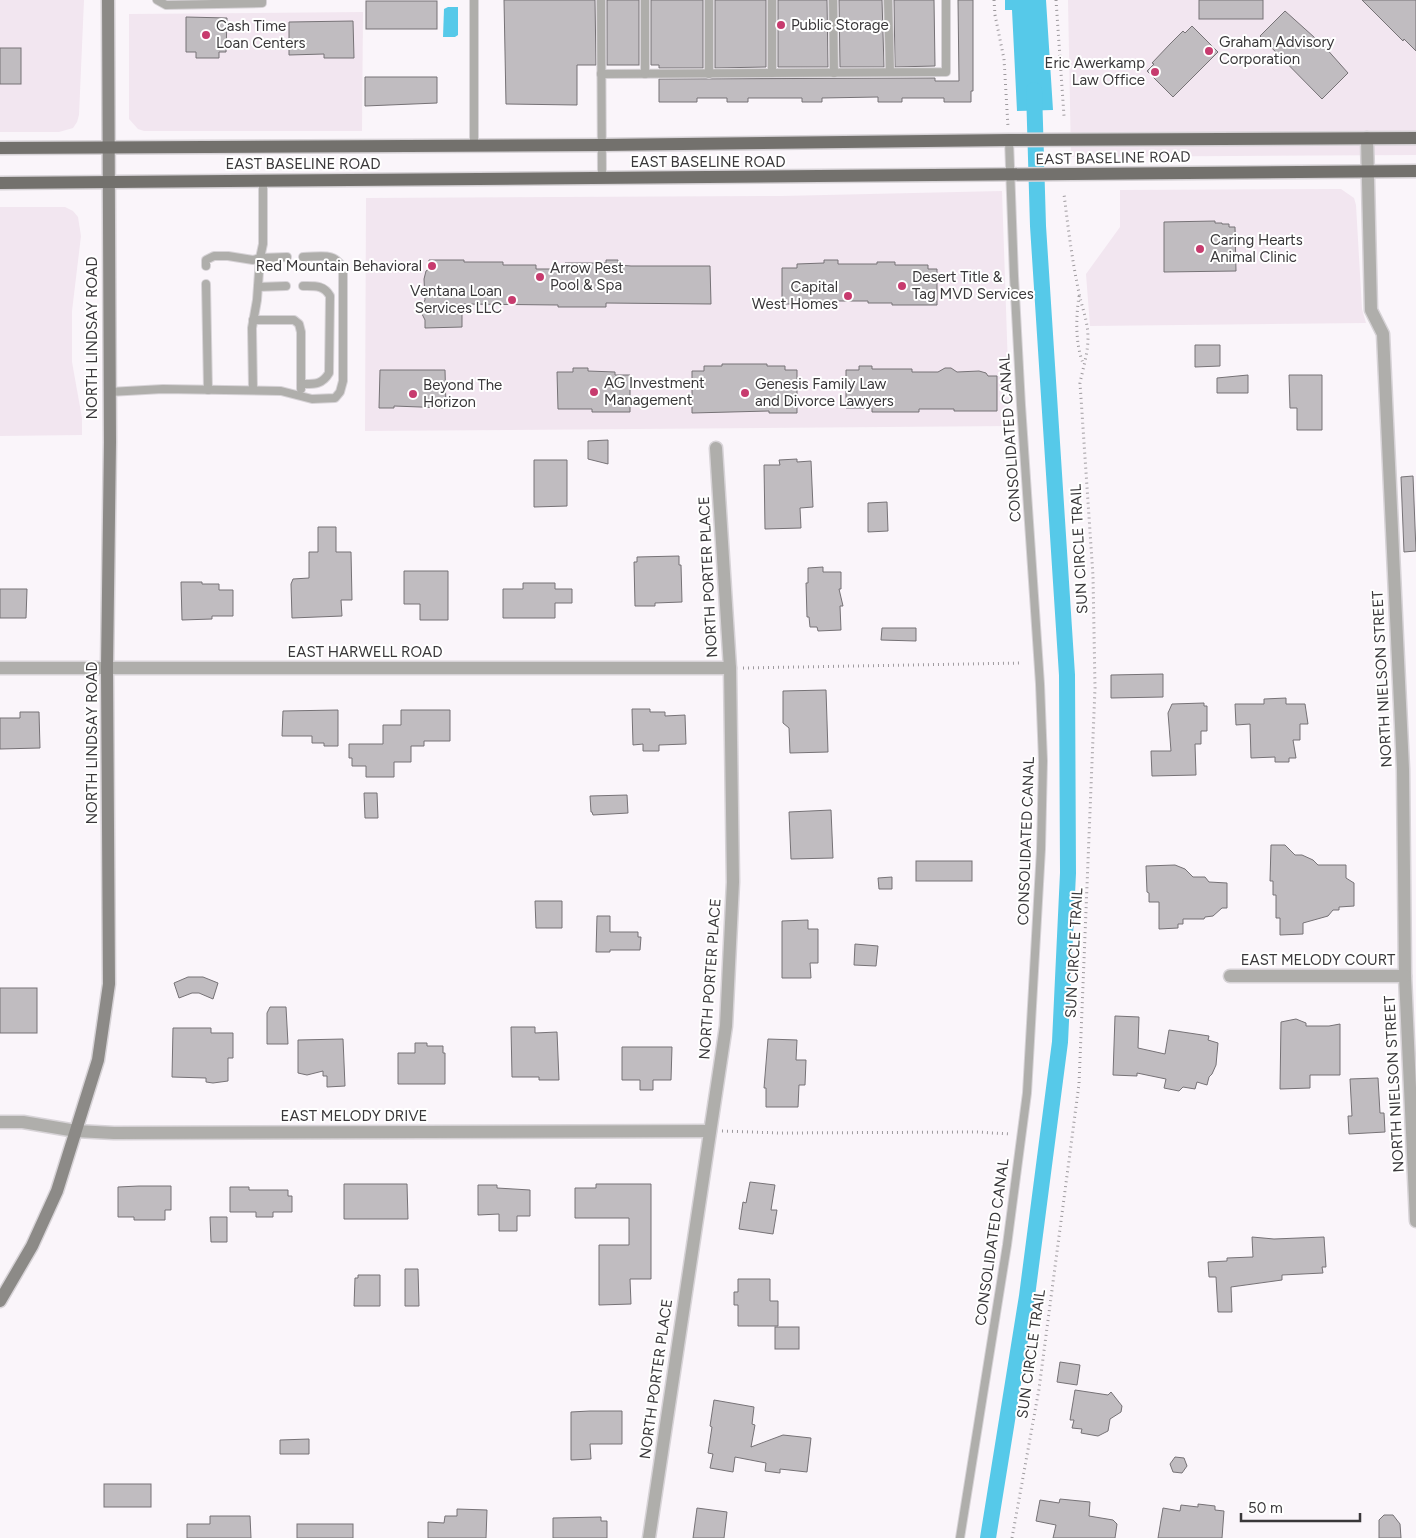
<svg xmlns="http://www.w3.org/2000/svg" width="1416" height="1538" font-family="Figtree,sans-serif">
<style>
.built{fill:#f2e6f0}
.water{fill:#56c9e9}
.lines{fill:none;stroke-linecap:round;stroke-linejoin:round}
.canal{stroke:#56c9e9;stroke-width:16}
.building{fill:#c0bcc0;stroke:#767276}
.lane-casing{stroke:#d7d3d7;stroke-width:10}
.street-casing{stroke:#d7d3d7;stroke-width:15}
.secondary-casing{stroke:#d7d3d7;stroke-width:15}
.primary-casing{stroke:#d7d3d7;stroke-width:15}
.path{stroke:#9e9a9e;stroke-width:3;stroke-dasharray:1 4;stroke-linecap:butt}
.lane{stroke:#afaeab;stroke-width:8}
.street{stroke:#afaeab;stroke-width:12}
.secondary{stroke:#8c8a87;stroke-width:12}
.primary{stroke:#73716d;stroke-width:12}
.poi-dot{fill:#c73b6e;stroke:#fff;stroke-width:2}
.labels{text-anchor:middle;stroke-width:4;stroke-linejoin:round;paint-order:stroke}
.poi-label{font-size:15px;fill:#3a383a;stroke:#fff;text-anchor:start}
.street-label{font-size:15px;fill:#3a383a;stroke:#fff}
</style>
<rect width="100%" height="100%" fill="#faf5fa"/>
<g class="built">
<polygon points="0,0 84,0 79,115 77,122 73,128 59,132 0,132"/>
<polygon points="1068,0 1416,0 1416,155 1071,157"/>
<polygon points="363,12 362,131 144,131 138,129 129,119 129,14"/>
<polygon points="1341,189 1354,198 1356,205 1362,309 1366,323 1090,326 1086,274 1120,227 1120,190"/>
<polygon points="1002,191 1010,426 365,431 366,198 781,196"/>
<polygon points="0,207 65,207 73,211 78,217 81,236 72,311 72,362 82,418 82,435 0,436"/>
</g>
<g class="water">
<polygon points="1005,0 1046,0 1053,110 1017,111 1012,10 1005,10"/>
<polygon points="448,7 458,7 458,35 455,37 443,37 444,9"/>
</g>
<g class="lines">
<polyline class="canal" points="988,1538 1027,1296 1060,1042 1068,873 1067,675 1038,226 1034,90"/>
</g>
<g class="building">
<polygon points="504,0 595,0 596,65 577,65 577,105 506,104"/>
<rect x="607" y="0" width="32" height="65"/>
<polygon points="651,0 703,0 703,68 659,68 659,65 651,65"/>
<polygon points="715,0 766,0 766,67 715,68"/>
<polygon points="778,0 827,0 828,67 778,67"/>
<polygon points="839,0 882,0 884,67 840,67"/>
<polygon points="894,0 934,0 935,66 895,67"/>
<polygon points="958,0 973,0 973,91 971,91 971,102 944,102 944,98 902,98 902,102 878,102 878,97 822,98 822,102 802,102 802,98 748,98 748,102 727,102 727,98 697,98 697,102 659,102 659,79 935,78 935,81 959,81"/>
<rect x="1199" y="0" width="64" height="19"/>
<polygon points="1362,0 1416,0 1416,51 1404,39 1403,41"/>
<rect x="366" y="1" width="71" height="28"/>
<polygon points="1285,11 1324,46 1348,73 1322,99 1260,36"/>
<polygon points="186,17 227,18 226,52 219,52 219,58 196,58 196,52 186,52"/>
<polygon points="353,21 354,58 324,58 324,54 289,55 289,22"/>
<polygon points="1192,26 1218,52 1173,97 1147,71 1154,64 1152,63 1170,44 1183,31 1185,33"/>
<rect x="0" y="48" width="21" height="36"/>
<polygon points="365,77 437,77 437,103 365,106"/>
<polygon points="1215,221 1215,223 1222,223 1222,224 1229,224 1229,227 1235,227 1236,271 1164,272 1164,222"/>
<polygon points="429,260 464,260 464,262 503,262 503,265 536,265 536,269 565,269 565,263 606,263 606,260 618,260 618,265 631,266 710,266 711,304 606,303 606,307 558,307 558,305 462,304 462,327 425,328 425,320 421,312 421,306 425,300 424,279 426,271 429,269"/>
<polygon points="824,260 838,260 838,264 877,264 877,262 895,262 895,265 928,265 928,269 937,269 937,305 892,305 892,303 868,303 868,301 821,301 821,304 782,304 782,268 797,268 797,264 824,263"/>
<polygon points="1195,345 1220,345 1220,366 1195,367"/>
<polygon points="722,364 767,364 767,366 785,366 785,370 797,370 797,413 769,413 769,411 692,413 692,371 704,371 704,366 722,366"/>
<polygon points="859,366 872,366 872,369 912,369 912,372 938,372 945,368 951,368 957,372 979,371 986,373 988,376 997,376 997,411 954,411 954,409 919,409 919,412 872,412 872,408 846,408 846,370 859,370"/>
<polygon points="573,368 588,368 588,371 615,372 615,375 630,375 630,412 592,412 592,409 558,409 557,372 573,372"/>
<polygon points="380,370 445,370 446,408 394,406 394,408 379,408"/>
<polygon points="1248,375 1248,393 1217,393 1217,378"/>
<polygon points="1289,375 1322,375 1322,430 1297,430 1297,408 1290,408"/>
<polygon points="608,440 608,464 588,459 588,441"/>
<polygon points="797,459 797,462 811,461 813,507 800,508 801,528 765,529 764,465 780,465 779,460"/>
<polygon points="534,460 567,460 567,506 534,507"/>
<polygon points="1413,476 1416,551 1404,552 1401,477"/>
<polygon points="887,502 888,531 868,532 868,503"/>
<polygon points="318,527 336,527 336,552 351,552 352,600 341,600 342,616 292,618 291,584 293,579 309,578 309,552 318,552"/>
<polygon points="679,556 679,565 681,565 682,602 655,603 655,606 635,606 634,562 637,562 637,557"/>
<polygon points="823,567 823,572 841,572 841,589 839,589 843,606 840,606 841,630 818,631 817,627 810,627 809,617 807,617 806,583 808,583 808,568"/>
<polygon points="404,571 448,571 448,620 420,620 420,604 404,604"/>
<polygon points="181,582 202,582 202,584 219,584 219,590 233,590 233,616 212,616 212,619 182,620"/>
<polygon points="523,583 555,583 555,589 572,589 572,603 555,603 555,618 503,618 503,589 523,589"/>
<polygon points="0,589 27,589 26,618 0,618"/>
<polygon points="882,628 916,628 916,641 881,640"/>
<polygon points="1163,674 1163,697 1111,698 1111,675"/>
<polygon points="826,690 828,752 790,753 789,728 783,723 783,691"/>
<polygon points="1286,698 1286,704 1305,704 1308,724 1300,724 1300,740 1293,740 1296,758 1289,758 1289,762 1275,762 1275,757 1251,758 1250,724 1236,725 1235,704 1264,704 1264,699"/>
<polygon points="1204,703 1204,706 1207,706 1207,731 1201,731 1201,744 1195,744 1196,775 1152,776 1151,751 1171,751 1168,713 1172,704"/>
<polygon points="632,709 650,709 650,712 665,712 665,716 685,715 686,744 659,745 659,751 643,751 643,744 633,745"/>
<polygon points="338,710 338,746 324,746 324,743 312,743 312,736 282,736 283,711"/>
<polygon points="401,710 450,710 450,741 424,741 424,746 411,746 411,762 394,762 394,777 366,777 366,766 352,766 352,758 349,758 349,744 383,744 383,725 401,725"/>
<polygon points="20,712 39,712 40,748 0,749 0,718 20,718"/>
<polygon points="364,793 377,793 378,818 365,818"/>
<polygon points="627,795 628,813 593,815 592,812 591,812 590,796"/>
<polygon points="831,810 833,858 791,859 789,812"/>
<polygon points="1271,845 1285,845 1295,855 1302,855 1313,860 1318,865 1346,865 1346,878 1354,883 1354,906 1339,907 1339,910 1333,910 1328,916 1303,923 1303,934 1280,935 1280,918 1276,918 1276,895 1273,895 1273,881 1270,881"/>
<rect x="916" y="861" width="56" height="20"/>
<polygon points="1175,865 1185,869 1193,877 1205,877 1209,882 1227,883 1227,908 1222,908 1213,916 1205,917 1204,919 1183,919 1183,924 1178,924 1178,928 1159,929 1159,902 1149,902 1149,893 1147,892 1146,866"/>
<polygon points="892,877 892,889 879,889 878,878"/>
<polygon points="535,901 562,901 562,928 536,928"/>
<polygon points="597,916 610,916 610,932 638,932 638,937 641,937 640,950 610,950 610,952 596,952"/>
<polygon points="808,920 808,929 818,929 818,963 810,963 811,978 782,978 782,921"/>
<polygon points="855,944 878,946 876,966 854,965"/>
<polygon points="188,977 203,977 218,983 213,999 199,993 192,993 179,998 174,983"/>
<rect x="0" y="988" width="37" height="45"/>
<polygon points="270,1007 286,1007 288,1044 267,1044 267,1013"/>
<polygon points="1115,1016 1139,1017 1138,1048 1165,1054 1169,1030 1209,1036 1208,1040 1218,1043 1216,1065 1212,1074 1209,1077 1207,1085 1197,1082 1195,1089 1183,1087 1179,1091 1164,1088 1166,1079 1137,1073 1137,1076 1113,1075"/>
<polygon points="1296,1019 1306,1023 1306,1026 1329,1026 1340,1024 1340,1075 1310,1075 1310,1088 1280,1089 1281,1022"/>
<polygon points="511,1027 535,1027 535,1033 557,1032 559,1080 539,1080 539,1077 512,1077"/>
<polygon points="173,1028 211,1028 211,1033 233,1033 233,1058 228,1058 228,1081 213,1083 206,1082 206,1078 172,1077"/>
<polygon points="343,1039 345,1086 327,1087 327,1076 323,1076 323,1071 307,1075 298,1073 298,1040"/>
<polygon points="768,1039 797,1040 796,1060 806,1060 805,1085 799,1085 798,1107 766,1107 766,1088 764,1088"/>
<polygon points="415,1043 427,1043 427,1046 443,1046 443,1053 445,1053 445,1084 398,1084 398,1053 415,1053"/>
<polygon points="622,1047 672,1047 671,1080 653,1080 653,1090 640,1090 640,1080 622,1080"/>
<polygon points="1378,1078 1380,1113 1384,1113 1385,1132 1349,1134 1348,1116 1352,1116 1350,1079"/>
<polygon points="750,1182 775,1185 771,1210 777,1210 773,1234 739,1229 743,1202 746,1203"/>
<polygon points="344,1184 407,1184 408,1219 344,1219"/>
<polygon points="596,1184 651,1184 651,1279 630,1279 631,1304 599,1305 599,1245 629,1245 629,1218 575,1218 575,1188 596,1188"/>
<polygon points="478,1185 497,1185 497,1188 530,1190 530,1216 517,1216 517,1231 499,1231 499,1214 478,1215"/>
<polygon points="139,1186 171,1186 171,1210 165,1210 165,1220 134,1220 134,1217 118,1217 118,1187"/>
<polygon points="230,1187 249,1187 249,1190 288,1190 288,1196 292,1196 292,1212 273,1212 273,1217 256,1217 256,1212 230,1212"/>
<polygon points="210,1217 227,1217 227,1242 211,1242"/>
<polygon points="1252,1237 1274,1239 1324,1237 1326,1267 1322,1267 1323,1273 1282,1275 1282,1280 1231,1287 1232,1312 1218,1312 1216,1277 1209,1277 1208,1262 1227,1261 1227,1258 1253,1257"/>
<polygon points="405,1269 418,1269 419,1306 405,1306"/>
<polygon points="358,1275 380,1275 380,1306 354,1306 355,1278 358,1278"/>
<polygon points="738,1279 770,1279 770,1301 778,1301 778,1326 738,1326 738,1305 734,1305 734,1292 738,1292"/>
<rect x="775" y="1327" width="24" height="22"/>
<polygon points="1060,1362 1080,1365 1077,1385 1057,1382"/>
<polygon points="1075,1390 1108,1395 1111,1392 1122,1406 1121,1412 1110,1419 1108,1431 1098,1436 1081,1433 1082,1429 1072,1428 1074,1420 1070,1420"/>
<polygon points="714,1400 754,1407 752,1424 755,1425 751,1447 783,1435 811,1438 807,1472 780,1469 780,1473 765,1471 766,1463 735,1457 733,1472 710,1468 713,1454 708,1453 712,1427 710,1426"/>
<polygon points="590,1411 622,1411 622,1444 590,1444 591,1459 571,1460 571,1412"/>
<polygon points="309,1439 309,1454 280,1454 280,1440"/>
<polygon points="1175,1457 1184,1458 1187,1466 1182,1473 1173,1472 1170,1464"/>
<rect x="104" y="1484" width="47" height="23"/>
<polygon points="1060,1499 1090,1502 1089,1516 1113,1520 1117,1524 1115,1538 1053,1538 1056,1525 1036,1521 1040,1500 1059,1503"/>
<polygon points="1198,1504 1215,1506 1215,1510 1224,1511 1222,1538 1158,1538 1163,1508 1180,1511 1181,1505 1198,1507"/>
<polygon points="697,1508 727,1512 724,1538 693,1538"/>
<polygon points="457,1509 487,1510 486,1538 428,1538 428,1522 444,1523 445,1516 457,1516"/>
<polygon points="1384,1515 1393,1515 1400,1524 1401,1538 1379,1538 1379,1520"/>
<polygon points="210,1516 250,1516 251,1538 187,1538 187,1524 210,1524"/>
<polygon points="601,1517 601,1521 607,1521 607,1538 553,1538 553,1518"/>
<rect x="297" y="1524" width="56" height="14"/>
</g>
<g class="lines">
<defs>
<g id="lane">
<polyline points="157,0 166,5 262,3 262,0"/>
<polyline points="474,0 474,145"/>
<polyline points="601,0 602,178"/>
<polyline points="709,0 709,74"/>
<polyline points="772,0 772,73"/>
<polyline points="833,0 834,73"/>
<polyline points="888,0 890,72"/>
<polyline points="601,74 946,72 946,0"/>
<polyline points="645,74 645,0"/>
<polyline points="206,266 206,260 214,256 228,256 253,260 260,258 287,257"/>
<polyline points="206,284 208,390"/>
<polyline points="258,287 286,286"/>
<polyline points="253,320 294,320 299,324 301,332 301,389"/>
<path d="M301,384C314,384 322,385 329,373L330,296C324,285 315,286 303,286"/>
<polyline points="253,390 252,328 257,300 260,258 263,244 263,181"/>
<path d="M109,392L163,389L281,391L312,399L335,398L340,392L343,381V270C336,251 320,257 303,257"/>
<polyline points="960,1538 1007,1245 1027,1093 1041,849 1043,761 1040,684 1021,405 1014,276 1009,140"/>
</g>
<g id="street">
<polyline points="1367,138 1371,310 1383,334 1403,769 1405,976 1416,1221"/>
<polyline points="0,668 730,668"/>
<polyline points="1230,976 1405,976"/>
<polyline points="0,1122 23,1122 76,1131 114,1133 710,1131"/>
<polyline points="649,1538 726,1026 733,882 730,668 716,448"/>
</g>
<polyline id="secondary" points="0,1301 32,1246 57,1191 98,1060 109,984 107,668 110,442 108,0"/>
<g id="primary">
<polyline points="0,148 602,145 1009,140 1416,138"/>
<polyline points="0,183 1416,171"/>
</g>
</defs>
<use href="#lane" class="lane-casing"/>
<use href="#street" class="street-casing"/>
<use href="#secondary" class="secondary-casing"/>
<use href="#primary" class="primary-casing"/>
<g class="path">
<polyline points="994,0 995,15 1004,59 1008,127"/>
<polyline points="1056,0 1064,116"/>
<path d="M1079,296C1076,317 1075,343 1083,363"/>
<polyline points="743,668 1022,663"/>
<polyline points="722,1131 780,1133 977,1132 1011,1134"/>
<path d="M1012,1538L1039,1389L1079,1084L1095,688L1093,576L1080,383C1083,368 1088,353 1088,338C1088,321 1082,308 1079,293C1072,260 1068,227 1064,194"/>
</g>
<use href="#lane" class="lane"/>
<use href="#street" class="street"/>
<use href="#secondary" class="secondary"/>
<use href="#primary" class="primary"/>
</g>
<g class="poi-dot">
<circle cx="781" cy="25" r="5"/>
<circle cx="206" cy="35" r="5"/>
<circle cx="1209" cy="51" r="5"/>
<circle cx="1155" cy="72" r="5"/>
<circle cx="1200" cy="249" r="5"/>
<circle cx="432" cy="266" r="5"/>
<circle cx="540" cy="277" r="5"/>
<circle cx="902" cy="286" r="5"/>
<circle cx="848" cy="296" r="5"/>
<circle cx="512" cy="300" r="5"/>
<circle cx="594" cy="392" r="5"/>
<circle cx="745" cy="393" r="5"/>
<circle cx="413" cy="394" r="5"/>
</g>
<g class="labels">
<g class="poi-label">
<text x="791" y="30">Public Storage</text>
<text x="216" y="31">Cash Time<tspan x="216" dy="17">Loan Centers</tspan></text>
<text x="1219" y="47">Graham Advisory<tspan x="1219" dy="17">Corporation</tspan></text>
<text x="1145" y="68" text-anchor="end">Eric Awerkamp<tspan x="1145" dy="17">Law Office</tspan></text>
<text x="1210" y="245">Caring Hearts<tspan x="1210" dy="17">Animal Clinic</tspan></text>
<text x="422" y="271" text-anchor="end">Red Mountain Behavioral</text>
<text x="550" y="273">Arrow Pest<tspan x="550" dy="17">Pool &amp; Spa</tspan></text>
<text x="912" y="282">Desert Title &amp;<tspan x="912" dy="17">Tag MVD Services</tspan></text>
<text x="838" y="292" text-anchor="end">Capital<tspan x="838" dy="17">West Homes</tspan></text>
<text x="502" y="296" text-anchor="end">Ventana Loan<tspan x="502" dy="17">Services LLC</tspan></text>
<text x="604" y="388">AG Investment<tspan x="604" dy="17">Management</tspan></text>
<text x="755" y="389">Genesis Family Law<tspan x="755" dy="17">and Divorce Lawyers</tspan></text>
<text x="423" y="390">Beyond The<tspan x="423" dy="17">Horizon</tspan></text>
</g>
<g class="street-label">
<text transform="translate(1113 158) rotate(-1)" y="5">EAST BASELINE ROAD</text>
<text x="708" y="167">EAST BASELINE ROAD</text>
<text x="303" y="169">EAST BASELINE ROAD</text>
<text transform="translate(92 338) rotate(-90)" y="5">NORTH LINDSAY ROAD</text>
<text transform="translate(1010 438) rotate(-94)" y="5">CONSOLIDATED CANAL</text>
<text transform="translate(1079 549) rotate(-93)" y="5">SUN CIRCLE TRAIL</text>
<text transform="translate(708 577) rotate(-93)" y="5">NORTH PORTER PLACE</text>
<text x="365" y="657">EAST HARWELL ROAD</text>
<text transform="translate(1382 679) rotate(-93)" y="5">NORTH NIELSON STREET</text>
<text transform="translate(92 743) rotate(-90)" y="5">NORTH LINDSAY ROAD</text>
<text transform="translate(1026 841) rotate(-88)" y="5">CONSOLIDATED CANAL</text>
<text transform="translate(1074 953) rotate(-87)" y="5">SUN CIRCLE TRAIL</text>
<text x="1318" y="965">EAST MELODY COURT</text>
<text transform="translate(710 979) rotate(-86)" y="5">NORTH PORTER PLACE</text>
<text transform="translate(1394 1084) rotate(-93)" y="5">NORTH NIELSON STREET</text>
<text x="354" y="1121">EAST MELODY DRIVE</text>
<text transform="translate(992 1242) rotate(-82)" y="5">CONSOLIDATED CANAL</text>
<text transform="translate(1031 1354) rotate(-82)" y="5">SUN CIRCLE TRAIL</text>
<text transform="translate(656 1379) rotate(-82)" y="5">NORTH PORTER PLACE</text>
</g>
</g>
<path d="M1241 1513v8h119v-8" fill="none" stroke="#3a383a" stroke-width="2.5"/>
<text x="1248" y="1513" font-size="15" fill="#3a383a" stroke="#ffffff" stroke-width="4" paint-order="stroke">50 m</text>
</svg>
